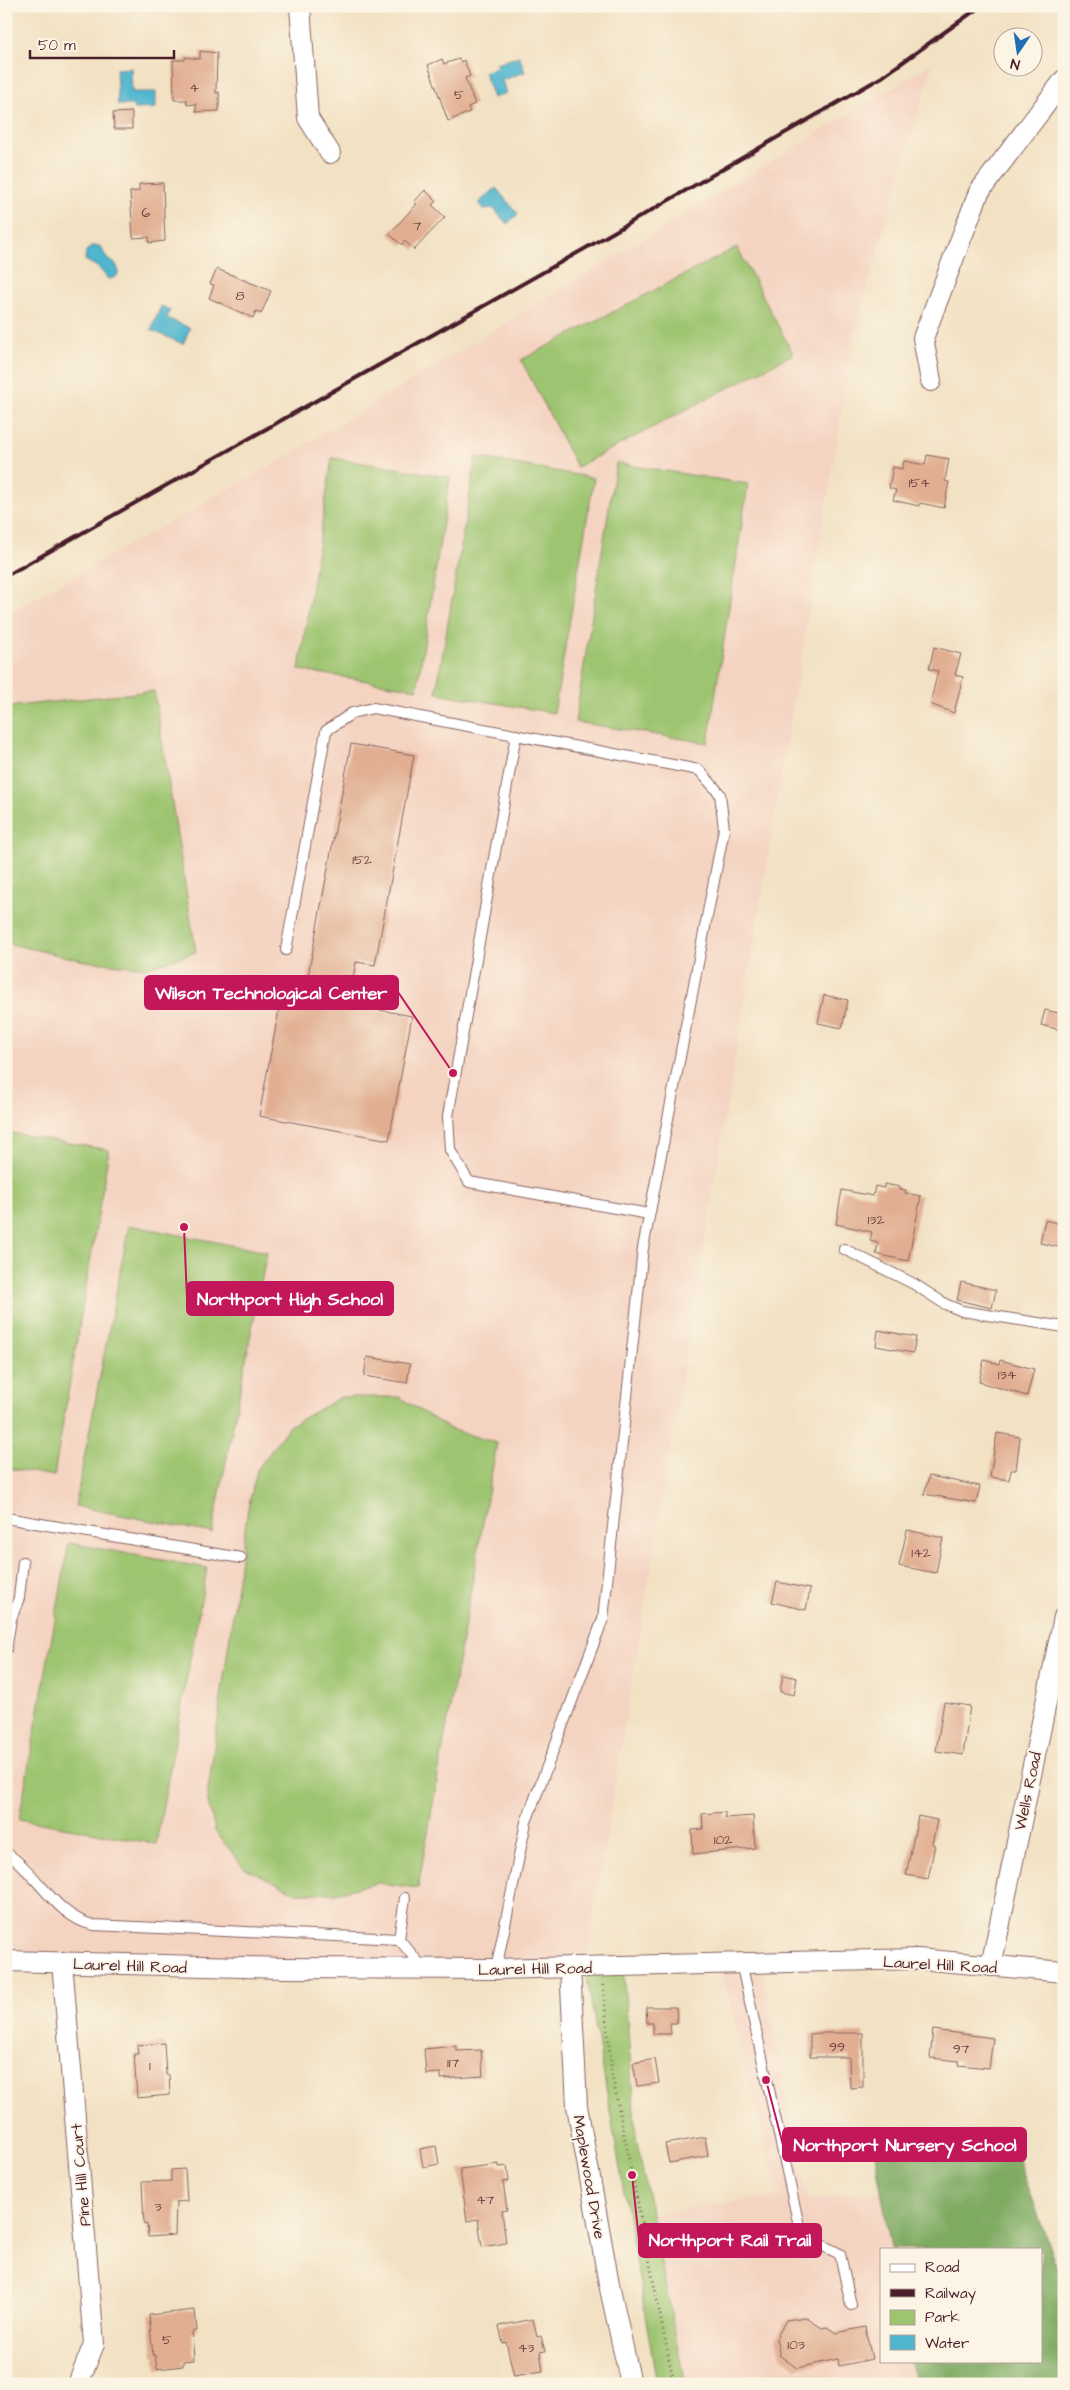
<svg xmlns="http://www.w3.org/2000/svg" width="1070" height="2390" font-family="'Architects Daughter',sans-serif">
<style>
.built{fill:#f4d3c1}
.green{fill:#9dc46f;stroke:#74724d}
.forest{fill:#7eaa62;stroke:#646446}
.water{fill:#4fb6ce;stroke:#4c6a7c}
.building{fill:#e1ae91}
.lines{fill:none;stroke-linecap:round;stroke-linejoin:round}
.lane-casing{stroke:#856360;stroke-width:12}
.street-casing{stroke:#856360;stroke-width:22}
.path{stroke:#856360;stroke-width:3;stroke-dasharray:1 4;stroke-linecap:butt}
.lane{stroke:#fff;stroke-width:10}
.street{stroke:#fff;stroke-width:20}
.rail{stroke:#4a1f2b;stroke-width:4}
.labels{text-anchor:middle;stroke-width:4;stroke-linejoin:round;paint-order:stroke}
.number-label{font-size:14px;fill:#704344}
.street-label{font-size:16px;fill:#4a1f2b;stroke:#fcf5e5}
.leader{fill:none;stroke:#c2185b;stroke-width:2}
.callout-dot{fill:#c2185b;stroke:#fcf5e5;stroke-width:2}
.callout{fill:#c2185b;stroke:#c2185b;stroke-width:2}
.callout-label{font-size:18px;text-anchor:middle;font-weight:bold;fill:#fff}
</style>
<rect width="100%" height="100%" fill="#fcf5e5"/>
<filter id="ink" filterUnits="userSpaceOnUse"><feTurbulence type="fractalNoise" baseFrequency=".02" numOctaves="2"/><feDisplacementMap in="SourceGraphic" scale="10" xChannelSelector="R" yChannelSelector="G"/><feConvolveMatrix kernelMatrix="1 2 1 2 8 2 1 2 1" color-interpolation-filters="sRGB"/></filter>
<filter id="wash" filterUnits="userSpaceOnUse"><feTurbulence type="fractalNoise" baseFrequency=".0096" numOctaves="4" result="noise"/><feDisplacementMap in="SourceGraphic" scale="20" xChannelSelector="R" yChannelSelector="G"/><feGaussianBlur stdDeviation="1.12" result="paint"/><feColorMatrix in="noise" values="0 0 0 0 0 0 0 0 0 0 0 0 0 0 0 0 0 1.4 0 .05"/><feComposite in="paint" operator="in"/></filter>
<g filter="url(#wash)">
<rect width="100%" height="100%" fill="#f2e1c3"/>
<g class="built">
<polygon points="933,63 855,331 585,1966 6,1953 6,614 284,458"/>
<polygon points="721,1970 762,1971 807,2200 881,2190 891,2249 881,2249 881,2361 911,2361 915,2384 685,2384 652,2214 778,2195"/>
</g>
<g class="green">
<polygon points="737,247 793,354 577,467 521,360"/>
<polygon points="476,457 594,478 554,713 436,693"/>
<polygon points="332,458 450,477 417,689 299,670"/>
<polygon points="616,463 748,484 708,743 575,722"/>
<polygon points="154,691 196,952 146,968 85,961 6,943 6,707"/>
<polygon points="6,1132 109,1150 54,1476 6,1468"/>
<polygon points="129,1225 267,1252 212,1533 75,1506"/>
<polygon points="341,1397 399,1397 450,1429 497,1443 418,1888 377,1883 336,1893 297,1893 243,1867 215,1831 207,1797 248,1508 257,1470 289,1426"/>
<polygon points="69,1543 207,1568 156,1844 19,1819"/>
<polygon points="585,1966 623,1966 636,2137 685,2384 657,2384"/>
</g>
<polygon class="forest" points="1007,2127 1057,2268 1064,2269 1064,2384 915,2384 911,2361 1041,2361 1041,2249 891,2249 873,2144"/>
<g class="water">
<polygon points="519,56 525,72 502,80 506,93 493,98 484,72 497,67 496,64"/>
<polygon points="131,68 132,92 156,92 156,108 134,109 133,105 118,105 116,69"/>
<polygon points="496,188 518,214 507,224 493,208 484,209 478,203"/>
<polygon points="92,246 100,246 108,260 116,264 119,272 116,277 108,279 99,268 85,260 86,251"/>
<polygon points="161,306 170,310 167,318 190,328 183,344 151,330"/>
</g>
<g id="blocks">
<g class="building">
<polygon points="200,51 217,53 216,93 219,92 219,111 196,112 196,104 187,105 187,100 174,100 173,60 185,60 185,57 200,59"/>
<polygon points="442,59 444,64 459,59 461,62 464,60 470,76 465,78 475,104 468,107 470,112 448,121 428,65"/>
<polygon points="132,112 132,129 114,129 113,113"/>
<polygon points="163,183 165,241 149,243 149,237 133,238 130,192 139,191 139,184"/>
<polygon points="425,190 436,201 432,205 445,217 414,250 405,241 402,245 389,234 417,204 414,202"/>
<polygon points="217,269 271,291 261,314 256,311 253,318 209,298 214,285 210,284"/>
<polygon points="927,455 949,459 945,481 949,482 944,508 920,503 919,506 893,500 896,490 889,488 893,467 902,469 904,461 925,465"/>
<polygon points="934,647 961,654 955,675 963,677 954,713 930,704 938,671 929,669"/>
<polygon points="351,744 414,755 375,965 356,962 348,1004 412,1016 389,1140 259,1116 283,988 305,992"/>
<polygon points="824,995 848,1000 842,1028 818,1023"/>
<polygon points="1045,1010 1064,1014 1064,1031 1041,1025"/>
<polygon points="884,1184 900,1187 899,1189 906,1190 905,1193 921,1196 908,1261 876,1254 878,1243 870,1241 872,1232 836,1224 842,1190 873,1196 875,1186 884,1188"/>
<polygon points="1045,1220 1064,1225 1064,1248 1040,1243"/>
<polygon points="961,1282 996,1290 992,1308 957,1300"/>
<polygon points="878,1330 916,1337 913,1353 876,1346"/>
<polygon points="367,1357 410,1364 407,1383 364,1376"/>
<polygon points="984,1360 999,1364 1000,1360 1034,1369 1027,1396 979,1382"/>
<polygon points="997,1433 1020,1437 1016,1470 1011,1470 1009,1480 990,1477"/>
<polygon points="929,1476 980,1486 976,1503 924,1494"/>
<polygon points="907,1530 943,1538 936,1573 899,1566"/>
<polygon points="777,1582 810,1589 806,1610 772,1602"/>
<polygon points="783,1675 797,1678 794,1695 780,1692"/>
<polygon points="944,1702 970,1706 963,1755 936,1751"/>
<polygon points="725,1812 725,1818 753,1816 755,1848 693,1854 692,1830 703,1829 702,1814"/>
<polygon points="918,1816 937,1820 932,1844 935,1845 928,1879 906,1875"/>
<polygon points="646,2007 676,2007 677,2023 670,2023 671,2034 653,2034 653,2023 647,2023"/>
<polygon points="933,2030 993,2038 989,2068 958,2065 959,2061 930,2058"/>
<polygon points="820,2033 863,2033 863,2087 850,2088 849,2057 810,2057 810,2034"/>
<polygon points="164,2043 166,2075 169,2075 170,2095 137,2098 134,2054 138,2054 137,2045"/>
<polygon points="456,2046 456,2051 481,2050 483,2076 441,2079 441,2073 426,2074 424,2049"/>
<polygon points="655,2059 659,2083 637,2086 633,2063"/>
<polygon points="705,2137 708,2156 669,2163 665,2144"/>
<polygon points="436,2146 439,2164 423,2167 420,2149"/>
<polygon points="499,2164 499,2167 507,2166 509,2181 503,2182 507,2210 502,2211 506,2243 482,2247 478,2219 467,2221 460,2169"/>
<polygon points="185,2169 187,2201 176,2202 175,2235 148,2237 147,2224 144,2225 142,2182 171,2181 171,2170"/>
<polygon points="195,2310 197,2331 192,2332 194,2360 183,2361 183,2366 157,2369 155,2355 153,2356 149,2315"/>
<polygon points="805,2317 822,2328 827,2327 836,2333 865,2327 872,2359 839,2366 838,2359 797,2368 780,2356 776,2339 786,2320"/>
<polygon points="533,2319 537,2337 541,2336 545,2351 540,2352 543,2371 514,2376 506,2342 503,2343 499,2326"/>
</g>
</g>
</g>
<g filter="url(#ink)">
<use href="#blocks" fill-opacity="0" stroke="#856360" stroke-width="1"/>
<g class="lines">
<defs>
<g id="lane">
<polyline points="516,735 448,1116 450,1150 469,1182 649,1214"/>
<polyline points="286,950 326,731 352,713 373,708 699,770 720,794 724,829 643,1248 603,1619 526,1822 496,1969"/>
<polyline points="844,1249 914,1284 945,1304 962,1311 1064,1327"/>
<polyline points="6,1518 241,1558"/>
<polyline points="6,1650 11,1619 19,1598 23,1562"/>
<path d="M6,1853C38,1873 55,1916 93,1925L399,1939L423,1968"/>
<polyline points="399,1939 405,1898"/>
<polyline points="741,1962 801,2235 840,2254 851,2305"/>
</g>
<g id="street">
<polyline points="300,6 308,118 330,153"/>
<polyline points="931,381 923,338 979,192 1064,80"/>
<polyline points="6,1961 283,1968 496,1969 918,1959 1064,1972"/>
<polyline points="62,1962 94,2344 78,2384"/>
<polyline points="991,1966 1064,1617"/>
<polyline points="570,1967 577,2106 609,2284 631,2384"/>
</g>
</defs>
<use href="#lane" class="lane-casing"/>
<use href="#street" class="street-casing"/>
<polyline class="path" points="603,1985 612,2075 674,2384"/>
<use href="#lane" class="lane"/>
<use href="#street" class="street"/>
<polyline class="rail" points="6,576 586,248 882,77 981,6"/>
</g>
</g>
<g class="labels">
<g class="number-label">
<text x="194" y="92">4</text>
<text x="459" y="99">5</text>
<text x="146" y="217">6</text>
<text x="417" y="230">7</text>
<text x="240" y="300">8</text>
<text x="919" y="487">154</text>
<text x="362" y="864">152</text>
<text x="876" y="1224">132</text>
<text x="1007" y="1379">134</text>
<text x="921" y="1557">142</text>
<text x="723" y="1844">102</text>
<text x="837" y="2051">99</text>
<text x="961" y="2053">97</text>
<text x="453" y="2067">117</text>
<text x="150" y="2070">1</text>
<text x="485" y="2204">47</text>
<text x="158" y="2211">3</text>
<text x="167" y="2344">5</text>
<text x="796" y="2349">103</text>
<text x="526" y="2352">43</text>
</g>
<g class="street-label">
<text transform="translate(1027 1791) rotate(-78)" y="6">Wells Road</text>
<text transform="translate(940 1964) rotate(3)" y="6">Laurel Hill Road</text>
<text transform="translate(130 1965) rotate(2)" y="6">Laurel Hill Road</text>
<text transform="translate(535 1968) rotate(-1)" y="6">Laurel Hill Road</text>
<text transform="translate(80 2175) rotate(-95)" y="6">Pine Hill Court</text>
<text transform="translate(590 2177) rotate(80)" y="6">Maplewood Drive</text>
</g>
</g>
<path class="leader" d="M453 1073L398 992M184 1227L187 1299M766 2080L783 2145M632 2175L639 2240"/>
<g class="callout-dot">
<circle cx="453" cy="1073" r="5"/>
<circle cx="184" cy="1227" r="5"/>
<circle cx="766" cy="2080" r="5"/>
<circle cx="632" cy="2175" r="5"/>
</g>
<g class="callout">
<rect x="145" y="976" width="253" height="33" rx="5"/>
<rect x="187" y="1282" width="206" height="33" rx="5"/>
<rect x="783" y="2128" width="243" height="33" rx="5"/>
<rect x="639" y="2224" width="182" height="33" rx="5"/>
</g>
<g class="callout-label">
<text x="271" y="999">Wilson Technological Center</text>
<text x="290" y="1305">Northport High School</text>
<text x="905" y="2151">Northport Nursery School</text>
<text x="730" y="2246">Northport Rail Trail</text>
</g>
<rect width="1070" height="2390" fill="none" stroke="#fcf5e5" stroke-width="25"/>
<rect x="880" y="2248" width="162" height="115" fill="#fcf5e5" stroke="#b59f9b"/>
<rect x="890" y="2264" width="25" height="8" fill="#ffffff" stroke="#b59f9b"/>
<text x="925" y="2272" font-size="15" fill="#4a1f2b">Road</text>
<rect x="890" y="2289" width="25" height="8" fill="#4a1f2b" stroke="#b59f9b"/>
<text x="925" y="2298" font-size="15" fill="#4a1f2b">Railway</text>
<rect x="890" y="2310" width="25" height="15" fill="#9dc46f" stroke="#b59f9b"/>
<text x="925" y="2322" font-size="15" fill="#4a1f2b">Park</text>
<rect x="890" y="2335" width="25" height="15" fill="#4fb6ce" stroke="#b59f9b"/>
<text x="925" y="2348" font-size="15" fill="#4a1f2b">Water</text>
<g transform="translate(1018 52) rotate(193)"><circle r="24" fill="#fcf5e5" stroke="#b59f9b"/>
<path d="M0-4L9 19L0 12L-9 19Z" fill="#1f6fb2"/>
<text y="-8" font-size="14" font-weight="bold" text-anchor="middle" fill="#4a1f2b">N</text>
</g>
<path d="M30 50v8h144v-8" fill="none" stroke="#4a1f2b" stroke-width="2.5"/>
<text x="38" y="50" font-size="15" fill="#4a1f2b" stroke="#fcf5e5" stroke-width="4" paint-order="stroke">50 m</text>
</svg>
